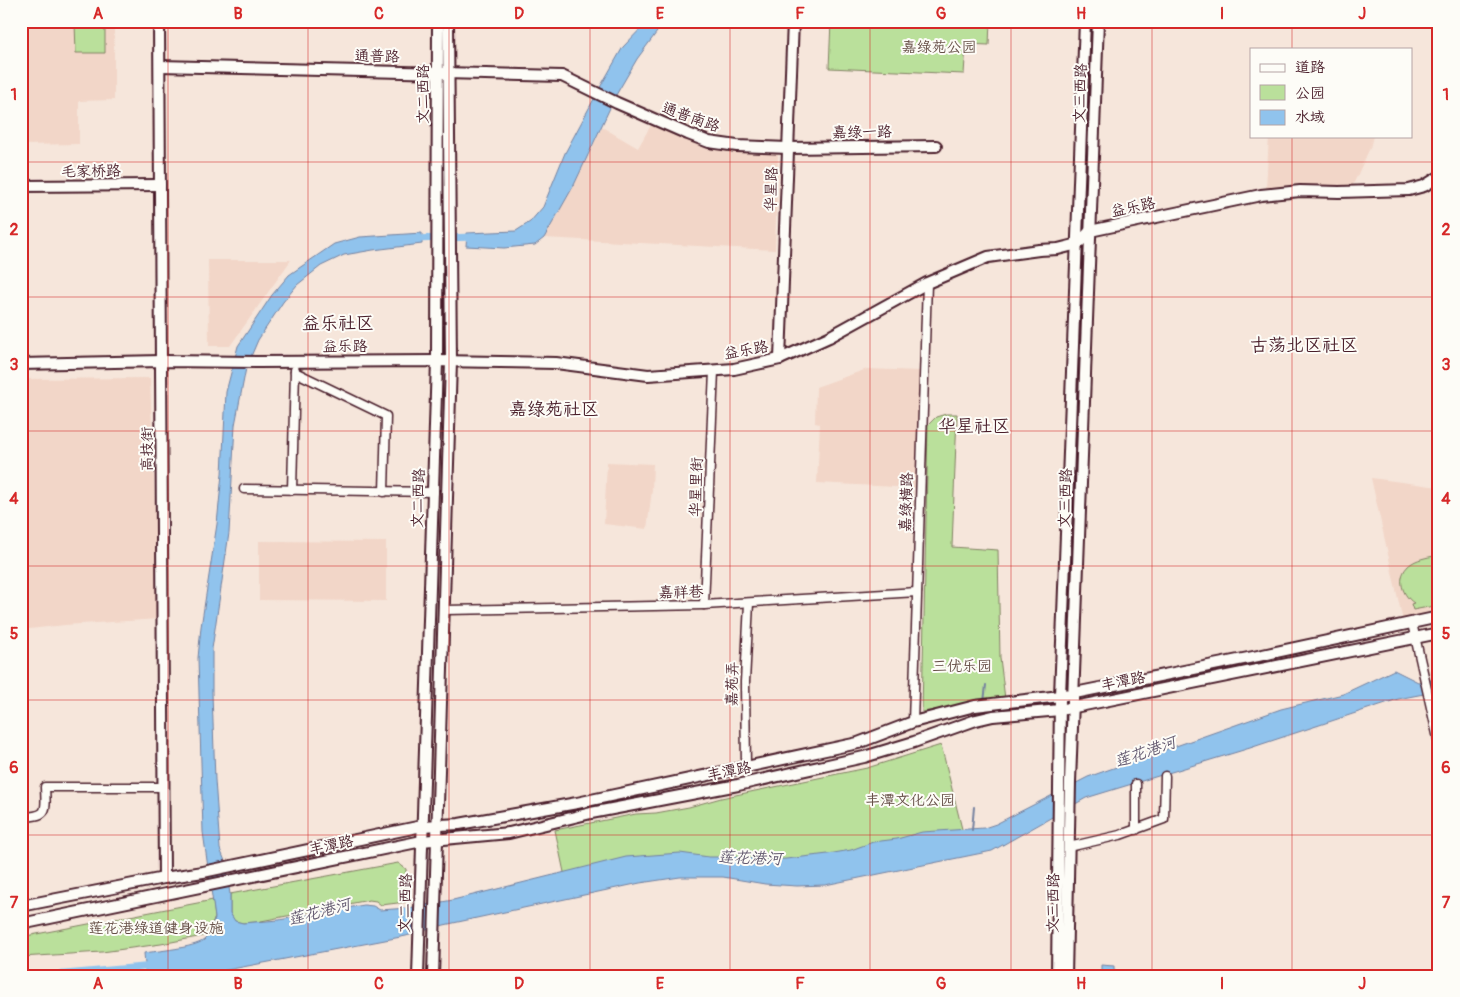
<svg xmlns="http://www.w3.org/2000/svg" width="1460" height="997" font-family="Pangolin,'LXGW WenKai TC',sans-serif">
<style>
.built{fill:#f2d6c8}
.green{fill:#bae09b;stroke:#828063}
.water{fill:#90c3ed;stroke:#74819f}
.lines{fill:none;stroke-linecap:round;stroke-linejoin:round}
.stream{stroke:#74819f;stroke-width:2}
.canal{stroke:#90c3ed;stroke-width:7}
.street-casing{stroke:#4a1f2b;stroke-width:11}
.secondary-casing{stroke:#4a1f2b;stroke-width:14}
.street{stroke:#fdfcf7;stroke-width:8}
.secondary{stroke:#fdfcf7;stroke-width:10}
.grid{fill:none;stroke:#d62828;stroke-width:1;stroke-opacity:0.55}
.labels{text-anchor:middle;stroke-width:4;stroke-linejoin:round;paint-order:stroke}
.park-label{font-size:15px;fill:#664f47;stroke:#fdfcf7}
.street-label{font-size:15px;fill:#4a1f2b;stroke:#fdfcf7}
.water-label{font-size:16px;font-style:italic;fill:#62586f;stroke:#fdfcf7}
.quarter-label{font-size:18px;fill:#4a1f2b;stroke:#fdfcf7}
.neatline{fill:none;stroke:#d62828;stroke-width:2}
.grid-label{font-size:16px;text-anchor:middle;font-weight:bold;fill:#d62828}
</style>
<rect width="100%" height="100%" fill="#f6e6db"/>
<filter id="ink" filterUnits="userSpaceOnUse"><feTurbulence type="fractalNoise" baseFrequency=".02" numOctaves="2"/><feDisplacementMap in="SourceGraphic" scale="10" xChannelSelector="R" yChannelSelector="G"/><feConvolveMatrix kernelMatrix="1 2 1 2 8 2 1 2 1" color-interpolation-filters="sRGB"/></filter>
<g filter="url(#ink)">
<g class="built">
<polygon points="21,21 114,21 114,100 79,101 79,144 21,145"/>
<polygon points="652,123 708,148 737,152 778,153 775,250 544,238 574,185 602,127 638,148"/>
<polygon points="1269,136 1373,136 1370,148 1352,187 1295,186 1266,188"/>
<polygon points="208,260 291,260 230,346 209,346"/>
<polygon points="867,369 920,371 916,488 817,483 820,424 815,423 816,387"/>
<polygon points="150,378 159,619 65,625 21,630 21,379"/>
<polygon points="607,462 653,464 652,490 647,529 604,524"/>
<polygon points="1371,478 1439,487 1439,613 1403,621"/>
<polygon points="259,541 386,542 386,601 259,600"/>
</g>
<g class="green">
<polygon points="831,21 990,21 989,45 966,44 964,74 829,68"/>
<polygon points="75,23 105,23 105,53 76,53"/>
<polygon points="946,414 957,414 952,547 998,550 1000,658 1005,699 922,712 928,425 936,417"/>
<path d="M1439,555V605L1413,610L1411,604L1414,603C1400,594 1396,573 1412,563C1420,558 1430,557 1439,555Z"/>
<polygon points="941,745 963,833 819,862 565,877 555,830 636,814 656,813 689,807 721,798 867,768"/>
<polygon points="398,863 406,869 406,902 381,905 376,901 369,900 256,922 243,923 234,921 230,913 230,894"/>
<polygon points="213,900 215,918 203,936 161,944 102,952 21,957 21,937"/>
</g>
<g class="water">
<polygon points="648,21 665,21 637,59 616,95 574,185 544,238 535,245 504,248 466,246 467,233 516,231 530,222 543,207 565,153 603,82 623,47"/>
<path d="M422,233V244L373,250L344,255L321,266L297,285L283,302L258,340L246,368L235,425L229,533L212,649V693L215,780L220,849L225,861L230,894V913L235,921L243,923L279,920L364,905L373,906L380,910L408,908L453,900L626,857L680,853L709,857H736L766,860L786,859L828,854L851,850L873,842L897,839L922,832L984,828L996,824L1088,777L1281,709L1343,694L1394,670L1418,682L1439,679V691L1398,699L1250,748L1086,798L992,851L825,885L797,886L765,884L723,877H680L640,883L444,925L406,936L195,976H146L144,953C157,951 194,948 204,940C210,935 212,925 215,918L203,832L198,658L201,627L217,524L222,474L226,392L238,346L272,295L289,275L334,244L360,237Z"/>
<polygon points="1101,965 1114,966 1114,971 1121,971 1121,976 1101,976"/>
</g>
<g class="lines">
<g class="stream">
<polyline points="984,702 986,685"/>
<polyline points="972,830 974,807"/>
</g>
<g class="canal">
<polyline points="413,239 475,237"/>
<polyline points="43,976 154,966"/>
</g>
<defs>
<g id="street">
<polyline points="295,372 386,416 384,492"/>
<polyline points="244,489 434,492"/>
<polyline points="292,490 295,370"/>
<polyline points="704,605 714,371"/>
<polyline points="445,610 704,605 917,592"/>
<polyline points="1412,623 1439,743"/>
<polyline points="913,722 927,283"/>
<polyline points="746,767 745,682 749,603"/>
<path d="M21,817C49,816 46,812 45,787H163"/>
<polyline points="1136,830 1136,784"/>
<polyline points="1069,847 1120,835 1164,819 1165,776"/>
</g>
<g id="secondary">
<polyline points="159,21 164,878"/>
<polyline points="160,66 562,76 617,103 688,134 709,142 737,146 788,148 936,146"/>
<polyline points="21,186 160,185"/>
<polyline points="780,359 793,21"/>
<polyline points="21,364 161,361 257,362 437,361 556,363 648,375 734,369 780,359 829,337 927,283 988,257 1039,250 1058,249 1078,244 1090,231 1261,195 1300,191 1339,192 1409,190 1424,186 1439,177"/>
<polyline points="21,906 164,878 203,872 422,826 459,824 577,803 858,743 913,722 975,706 1060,696 1258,656 1439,617"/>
<polyline points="21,924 422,841 509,833 591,813 738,785 864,757 914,742 976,720 993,716 1060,710 1439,633"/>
<polyline points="418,976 437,361 438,21"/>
<polyline points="433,976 451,361 448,21"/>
<polyline points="1057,976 1060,696 1085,21"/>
<polyline points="1066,976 1070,782 1098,21"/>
</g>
</defs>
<use href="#street" class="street-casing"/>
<use href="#secondary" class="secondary-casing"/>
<use href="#street" class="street"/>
<use href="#secondary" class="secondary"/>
</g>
</g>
<path class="grid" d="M168,21V976M308,21V976M449,21V976M590,21V976M730,21V976M870,21V976M1011,21V976M1152,21V976M1292,21V49M1292,136V976M21,162H1439M21,297H1439M21,431H1439M21,566H1439M21,700H1439M21,835H1439"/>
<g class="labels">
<g class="park-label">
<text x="939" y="52">嘉绿苑公园</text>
<text x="962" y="671">三优乐园</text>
<text x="910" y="805">丰潭文化公园</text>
<text x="156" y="933">莲花港绿道健身设施</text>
</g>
<g class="street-label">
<text transform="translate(377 56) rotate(1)" y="5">通普路</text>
<text transform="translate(1080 93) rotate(-88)" y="5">文三西路</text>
<text transform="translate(423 94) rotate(-90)" y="5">文二西路</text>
<text transform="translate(691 117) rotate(20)" y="5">通普南路</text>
<text transform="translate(862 132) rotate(-1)" y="5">嘉绿一路</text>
<text transform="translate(91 171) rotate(-1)" y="5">毛家桥路</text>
<text transform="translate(771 189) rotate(-88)" y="5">华星路</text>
<text transform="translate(1133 207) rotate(-12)" y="5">益乐路</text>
<text x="345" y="351">益乐路</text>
<text transform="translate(746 350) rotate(-10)" y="5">益乐路</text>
<text transform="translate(147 449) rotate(-90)" y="5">高技街</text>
<text transform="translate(696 487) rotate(-88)" y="5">华星里街</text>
<text transform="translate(418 498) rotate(-88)" y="5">文二西路</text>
<text transform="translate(1065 498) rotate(-88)" y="5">文三西路</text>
<text transform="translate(906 502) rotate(-88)" y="5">嘉绿横路</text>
<text transform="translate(681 592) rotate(-1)" y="5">嘉祥巷</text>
<text transform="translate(1123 681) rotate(-11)" y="5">丰潭路</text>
<text transform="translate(732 684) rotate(-89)" y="5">嘉苑弄</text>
<text transform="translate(729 771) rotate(-11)" y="5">丰潭路</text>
<text transform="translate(331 845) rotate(-12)" y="5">丰潭路</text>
<text transform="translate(405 903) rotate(-88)" y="5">文二西路</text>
<text transform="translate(1053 903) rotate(-89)" y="5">文三西路</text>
</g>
<g class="water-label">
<text transform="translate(1145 751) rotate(-19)" y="6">莲花港河</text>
<text transform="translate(750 857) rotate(2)" y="6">莲花港河</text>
<text transform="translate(319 911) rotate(-15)" y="6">莲花港河</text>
</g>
<g class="quarter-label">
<text x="338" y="329">益乐社区</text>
<text x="1304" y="351">古荡北区社区</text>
<text x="554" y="415">嘉绿苑社区</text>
<text x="974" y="432">华星社区</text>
</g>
</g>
<rect width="1460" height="997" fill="none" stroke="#fdfcf7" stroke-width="55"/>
<rect x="1250" y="48" width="162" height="90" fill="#fdfcf7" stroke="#b5a4a5"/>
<rect x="1260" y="64" width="25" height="8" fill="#fdfcf7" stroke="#b5a4a5"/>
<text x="1295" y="72" font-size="15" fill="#4a1f2b">道路</text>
<rect x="1260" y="85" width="25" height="15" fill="#bae09b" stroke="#b5a4a5"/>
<text x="1295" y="98" font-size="15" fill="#4a1f2b">公园</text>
<rect x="1260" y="110" width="25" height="15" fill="#90c3ed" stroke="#b5a4a5"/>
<text x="1295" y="122" font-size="15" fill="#4a1f2b">水域</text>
<rect x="28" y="28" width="1404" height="942" class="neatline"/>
<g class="grid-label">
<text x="98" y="19">A</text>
<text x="238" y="19">B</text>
<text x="379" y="19">C</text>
<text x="519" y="19">D</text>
<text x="660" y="19">E</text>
<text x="800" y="19">F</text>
<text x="941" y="19">G</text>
<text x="1081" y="19">H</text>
<text x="1222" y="19">I</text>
<text x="1362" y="19">J</text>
<text x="14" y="100">1</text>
<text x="1446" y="100">1</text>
<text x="14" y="235">2</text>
<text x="1446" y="235">2</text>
<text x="14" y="370">3</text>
<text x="1446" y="370">3</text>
<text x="14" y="504">4</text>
<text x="1446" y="504">4</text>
<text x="14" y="639">5</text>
<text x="1446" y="639">5</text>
<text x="14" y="773">6</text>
<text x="1446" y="773">6</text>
<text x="14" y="908">7</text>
<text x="1446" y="908">7</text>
<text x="98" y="989">A</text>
<text x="238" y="989">B</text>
<text x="379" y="989">C</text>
<text x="519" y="989">D</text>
<text x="660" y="989">E</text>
<text x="800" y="989">F</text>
<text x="941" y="989">G</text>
<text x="1081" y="989">H</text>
<text x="1222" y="989">I</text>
<text x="1362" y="989">J</text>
</g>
</svg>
